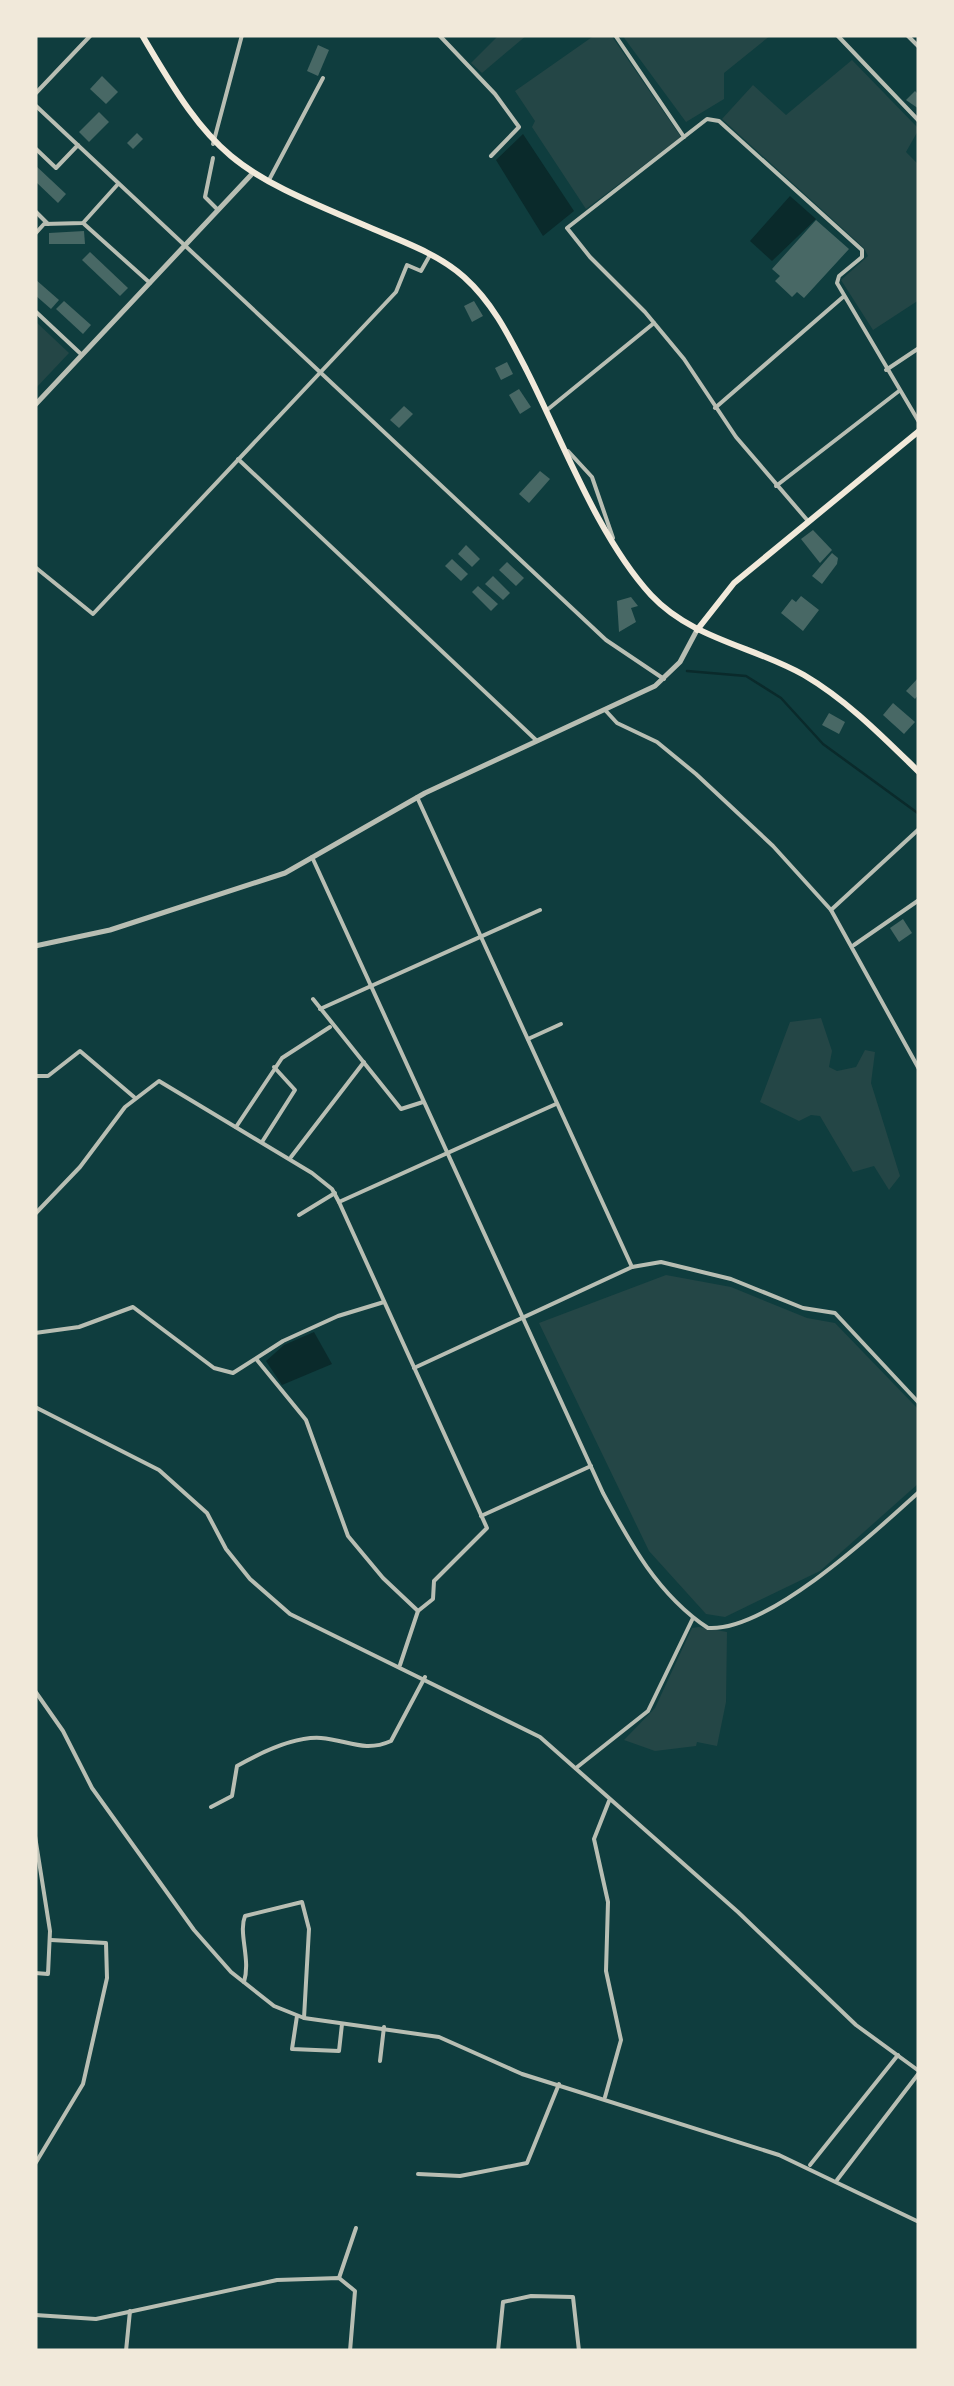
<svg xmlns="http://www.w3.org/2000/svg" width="954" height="2386" font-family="Barlow,sans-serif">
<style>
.green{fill:#244646}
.water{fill:#0a2a2b}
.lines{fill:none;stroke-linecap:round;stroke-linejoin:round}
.stream{stroke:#0a2a2b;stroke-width:2.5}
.building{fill:#486865}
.minor{stroke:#b8beb3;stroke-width:4}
.tertiary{stroke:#b8beb3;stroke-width:5}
.secondary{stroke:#f1e9da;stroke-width:6}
</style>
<rect width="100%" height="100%" fill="#0f3d3e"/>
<g class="green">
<polygon points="499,35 527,35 482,73 471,63"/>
<polygon points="595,35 611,35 681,137 586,209 532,127 535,121 515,91"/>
<polygon points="622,35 771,35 724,73 724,99 686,122"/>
<polygon points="852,60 919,129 906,152 919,165 919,300 873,330 841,280 868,256 864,248 722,119 753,85 786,115"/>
<polygon points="35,321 69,353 35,389"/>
<polygon points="821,1018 832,1051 829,1067 837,1071 856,1067 865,1050 875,1052 871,1083 900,1176 889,1190 874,1166 853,1172 820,1116 811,1115 799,1121 760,1102 790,1022"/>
<polygon points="666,1275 731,1287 807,1318 835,1323 919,1410 919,1483 820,1571 725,1617 706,1614 649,1551 539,1323"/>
<polygon points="699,1627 727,1632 726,1702 717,1746 697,1742 696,1746 655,1751 624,1740 655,1708 692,1628"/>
</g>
<g class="water">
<polygon points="523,134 574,211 543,236 496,160"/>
<polygon points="790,196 816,219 772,261 750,241"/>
<polygon points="314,1332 332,1364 282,1385 266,1361 284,1345"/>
</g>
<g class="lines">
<polyline class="stream" points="687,671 746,676 781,698 823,744 919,814"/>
</g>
<g class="building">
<polygon points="318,45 329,50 318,76 307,71"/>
<polygon points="102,76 118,92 106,104 90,89"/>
<polygon points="915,91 919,95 919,109 906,100"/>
<polygon points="99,112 109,122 89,142 79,132"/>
<polygon points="137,133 143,139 133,149 127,143"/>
<polygon points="35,165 66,194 58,203 35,181"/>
<polygon points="816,220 849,249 804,298 797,292 792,297 775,281 780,276 772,269"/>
<polygon points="84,231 85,244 49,244 49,233"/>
<polygon points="90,252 128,288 120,296 82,260"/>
<polygon points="35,279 59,300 51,309 35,295"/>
<polygon points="64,301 91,325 83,334 56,309"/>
<polygon points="474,301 483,316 472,322 464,306"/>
<polygon points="507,362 513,374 501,380 495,368"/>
<polygon points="519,389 531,407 520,414 509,395"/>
<polygon points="404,406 413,414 399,428 390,420"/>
<polygon points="540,471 550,479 529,503 519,494"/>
<polygon points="813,530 832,550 820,563 801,539"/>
<polygon points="466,545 480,559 472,567 458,554"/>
<polygon points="832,553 838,558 837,564 822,584 812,576"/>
<polygon points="452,559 468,574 461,581 445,566"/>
<polygon points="507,562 524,578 516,586 499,570"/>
<polygon points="493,576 510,593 503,600 485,584"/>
<polygon points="478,586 498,604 491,611 472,592"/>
<polygon points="801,596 819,610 803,631 781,613 792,599 796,602"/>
<polygon points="631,597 638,606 631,608 636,622 619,632 617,601"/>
<polygon points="919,677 919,694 915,699 906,691"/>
<polygon points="893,703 915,722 904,734 883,715"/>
<polygon points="829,713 845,722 839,734 822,725"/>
<polygon points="903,919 912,933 899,942 890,928"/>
</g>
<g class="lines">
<g class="minor">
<polyline points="439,35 495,94 519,127 491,156"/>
<polyline points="615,35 684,137"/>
<polyline points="837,35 919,121"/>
<polyline points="907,35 919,47"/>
<polyline points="35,94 91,35"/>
<polyline points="35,105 606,640 664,679"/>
<polyline points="213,144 242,35"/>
<polyline points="35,148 56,168 78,145"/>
<polyline points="213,158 205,197 218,210"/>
<polyline points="269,180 323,78"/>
<polyline points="35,211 48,224"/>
<polyline points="83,223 150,283"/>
<polyline points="35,234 44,224 83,223 118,184"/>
<polyline points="35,311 82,355"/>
<polyline points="886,370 919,348"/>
<polyline points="715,408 843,297"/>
<polyline points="547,410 654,323"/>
<polyline points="568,451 592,477 613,538"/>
<polyline points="238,459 536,740"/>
<polyline points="776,486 899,391"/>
<polyline points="808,521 736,437 684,359 645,312 590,257 567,228 707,119 719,121 862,250 862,257 839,276 837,283 919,422"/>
<polyline points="35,567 93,614 396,292 407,265 421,271 430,255"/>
<polyline points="606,711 617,723 657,742 696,774 773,846 831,910 919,1069"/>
<polyline points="417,797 632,1267 661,1262 731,1279 803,1308 835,1313 919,1403"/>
<path d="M312,857L603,1493C630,1543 658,1595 708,1628C768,1632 876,1531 919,1492"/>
<polyline points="831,910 919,829"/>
<polyline points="854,945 919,900"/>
<polyline points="313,999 401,1109 423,1102"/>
<polyline points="320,1009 540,910"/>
<polyline points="528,1039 561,1024"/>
<polyline points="35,1076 48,1076 80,1051 134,1097"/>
<polyline points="236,1127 282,1058 330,1027"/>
<polyline points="262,1142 295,1090 274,1067"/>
<polyline points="291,1157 364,1062"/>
<polyline points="35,1214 80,1167 125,1107 159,1081 312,1173 332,1189 339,1202"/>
<polyline points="299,1215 335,1193"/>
<polyline points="35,1333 79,1327 133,1307 214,1368 233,1373 283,1341 338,1316 384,1302"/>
<polyline points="257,1360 306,1420 348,1536 383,1578 418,1611"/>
<polyline points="414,1368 632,1267"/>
<polyline points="35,1407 159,1470 207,1513 226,1549 250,1579 290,1614 540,1737 738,1912 856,2025 919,2071"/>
<polyline points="481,1516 591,1466"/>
<polyline points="400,1665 418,1611 433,1599 434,1581 487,1528 339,1202 556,1104"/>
<polyline points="35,1691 63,1731 92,1788 194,1930 231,1972 274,2006 304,2018 439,2037 522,2074 779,2155 919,2222"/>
<polyline points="576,1768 648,1711 693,1618"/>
<path d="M211,1807L232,1796L237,1766C260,1753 294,1736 321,1738C348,1740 364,1753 391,1741L425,1677"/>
<polyline points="35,1836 50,1931 48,1974 35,1973"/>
<path d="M244,1982C251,1959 238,1933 245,1916L302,1902L309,1929L304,2018"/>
<polyline points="297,2016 292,2049 339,2051 342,2024"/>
<polyline points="380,2061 384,2027"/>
<polyline points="605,2097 621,2040 606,1971 608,1902 594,1839 609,1801"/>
<polyline points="35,2164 83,2084 107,1978 106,1943 51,1940"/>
<polyline points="810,2165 898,2055"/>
<polyline points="418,2174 460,2176 527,2163 559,2084"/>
<polyline points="837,2180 919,2073"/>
<polyline points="339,2278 356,2228"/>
<polyline points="35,2315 96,2319 277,2280 339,2278 355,2291 350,2351"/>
<polyline points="126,2351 130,2311"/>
<polyline points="498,2351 503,2302 531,2296 573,2297 579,2351"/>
</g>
<g class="tertiary">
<polyline points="35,405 251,175"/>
<polyline points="35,946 110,930 285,873 425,793 655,686 680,662 697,630"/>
</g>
<g class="secondary">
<path d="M142,35C214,159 233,170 364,225C398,240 436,252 464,277C493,303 509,336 527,371C563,442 598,537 651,595C692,639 753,646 804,675C848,701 883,737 919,772"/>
<polyline points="697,630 734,583 919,431"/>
</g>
</g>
<rect width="954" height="2386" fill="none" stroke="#f1e9da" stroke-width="75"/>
</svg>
